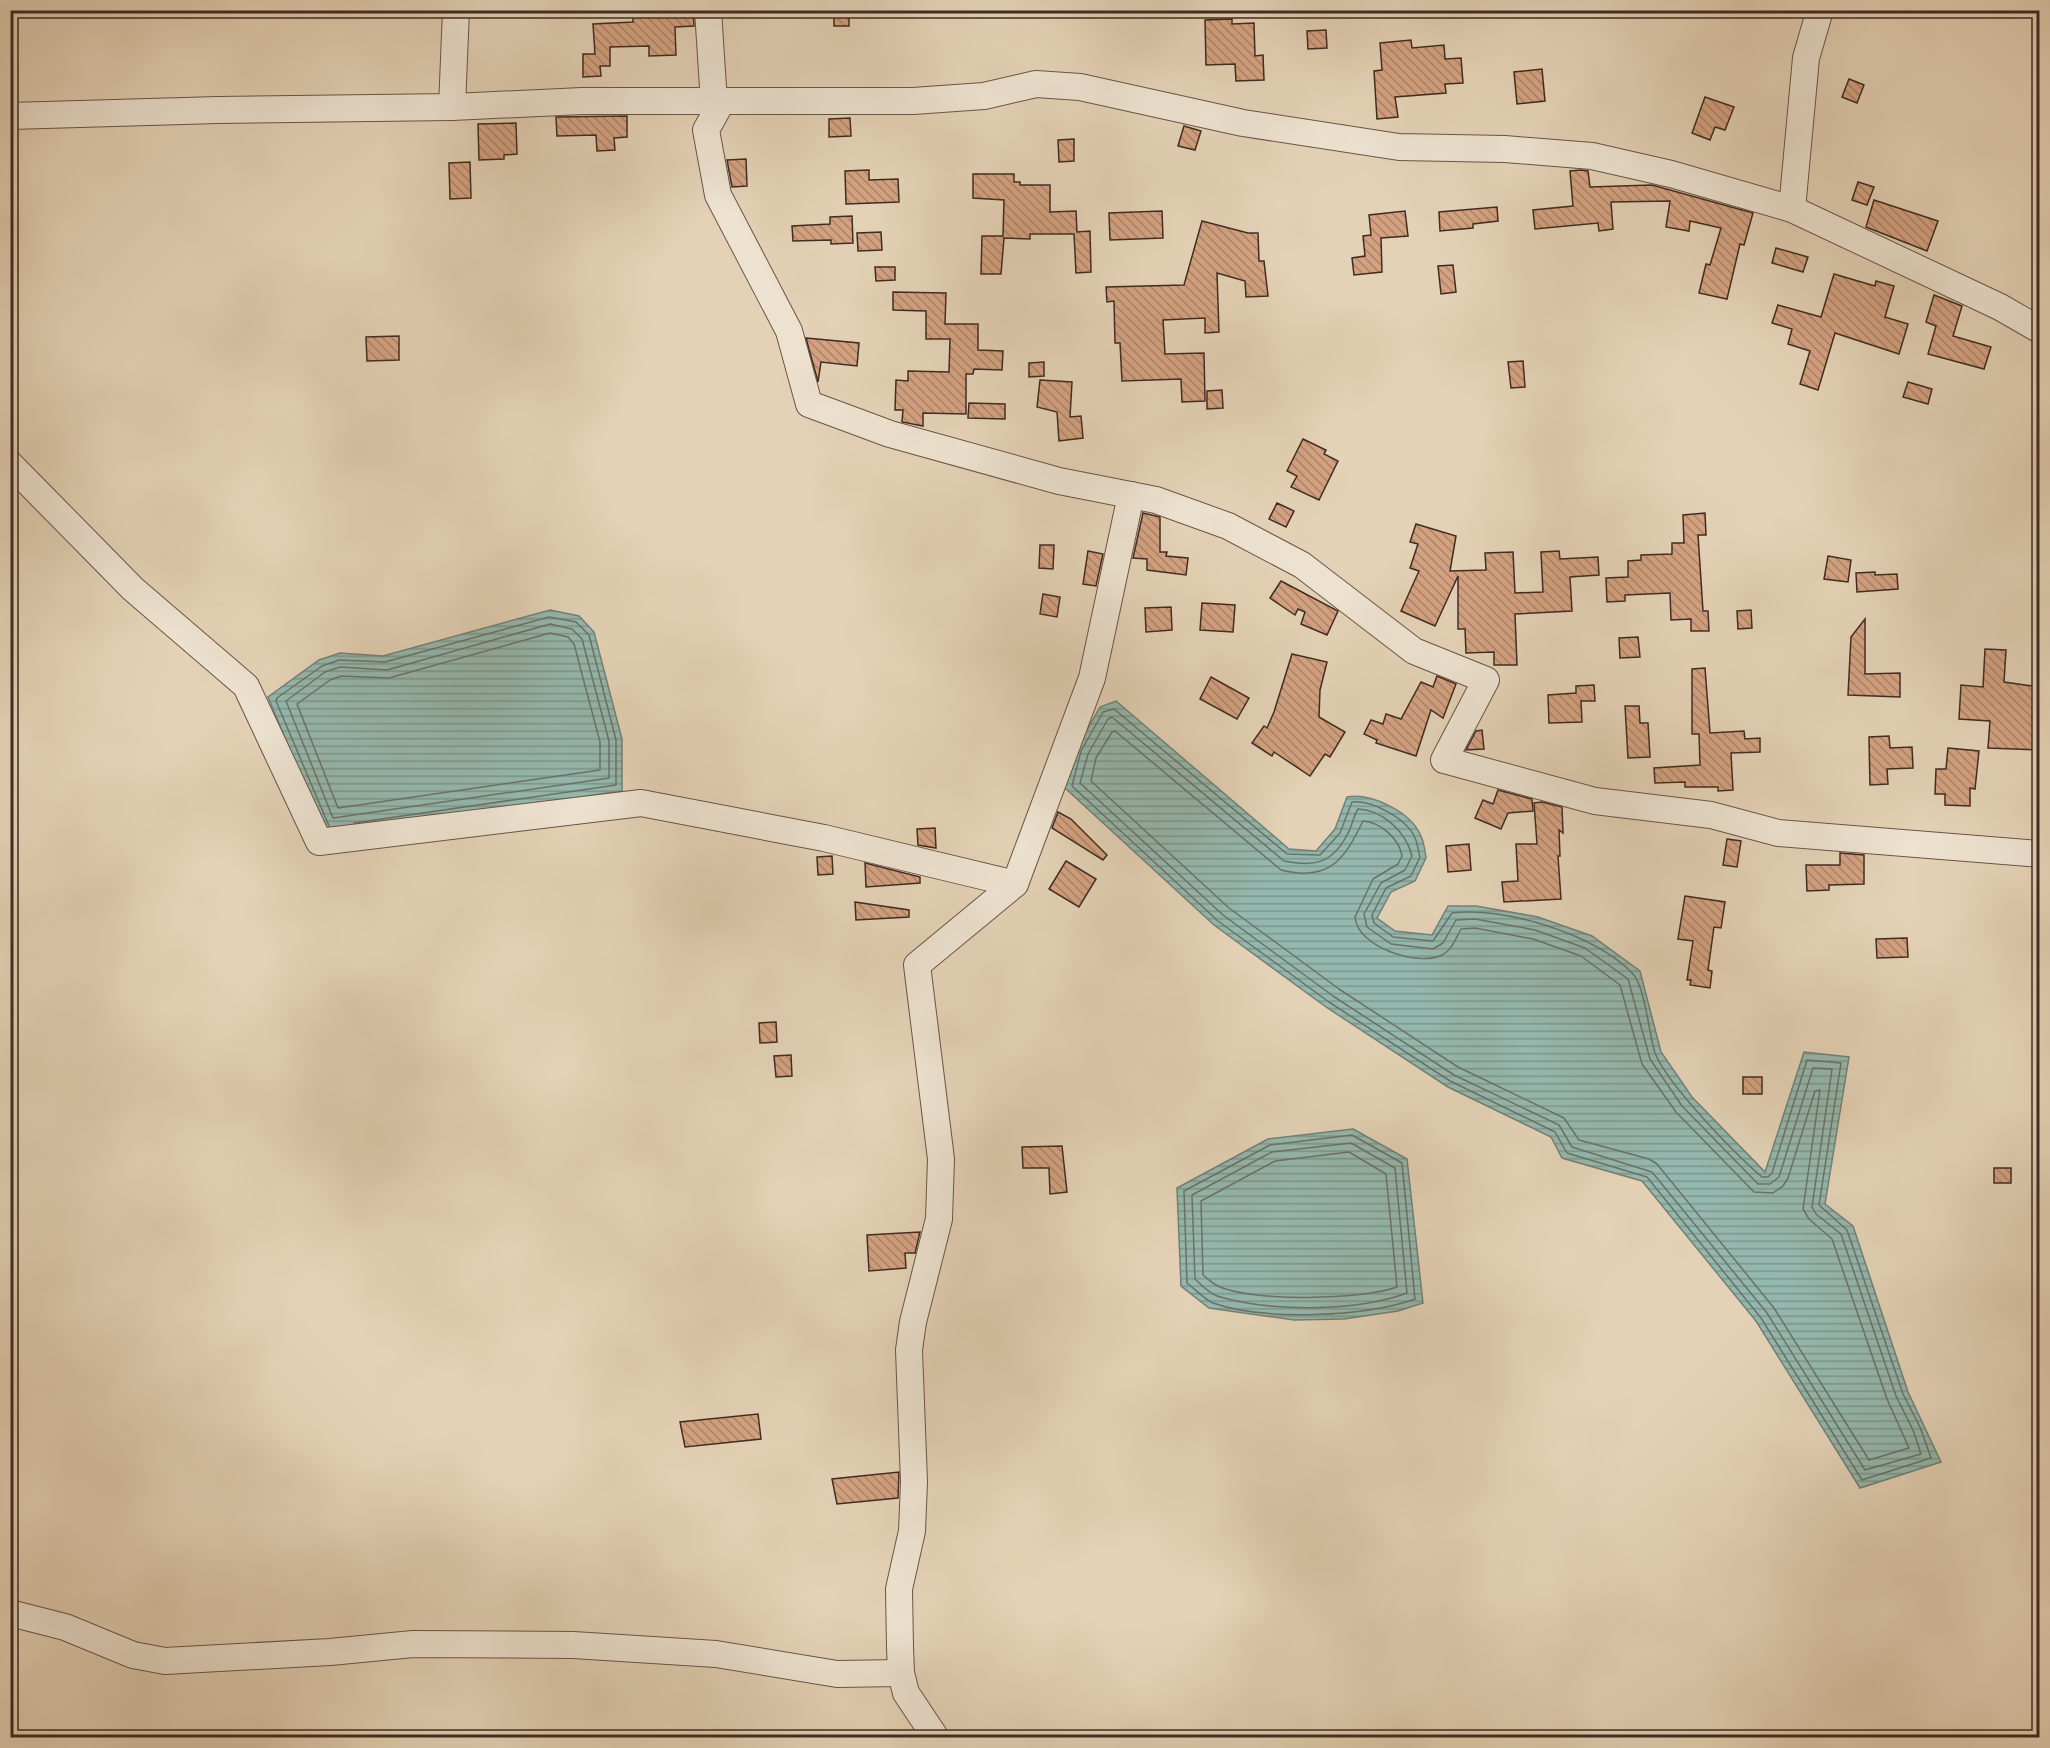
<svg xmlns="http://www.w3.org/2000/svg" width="2050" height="1748" font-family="Alegreya,serif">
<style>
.water{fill:url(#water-rules);stroke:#738076;stroke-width:1.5}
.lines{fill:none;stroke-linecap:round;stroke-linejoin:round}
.shore{stroke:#6a7268;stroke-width:1.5}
.building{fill:url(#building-back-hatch);stroke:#402b22;stroke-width:1.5}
.minor-casing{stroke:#695547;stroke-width:28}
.minor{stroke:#ede2d0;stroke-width:26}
</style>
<defs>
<pattern id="water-rules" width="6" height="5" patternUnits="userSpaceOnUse" patternTransform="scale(1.5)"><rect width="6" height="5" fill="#95b8ae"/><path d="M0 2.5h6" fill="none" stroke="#7b968d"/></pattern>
<pattern id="building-back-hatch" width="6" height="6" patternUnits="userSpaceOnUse" patternTransform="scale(1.5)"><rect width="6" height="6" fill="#d4a281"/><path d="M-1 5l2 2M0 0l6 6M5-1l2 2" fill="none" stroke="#ad8469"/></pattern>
</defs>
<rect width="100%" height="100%" fill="#e4d2b6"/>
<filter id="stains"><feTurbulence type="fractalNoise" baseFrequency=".00333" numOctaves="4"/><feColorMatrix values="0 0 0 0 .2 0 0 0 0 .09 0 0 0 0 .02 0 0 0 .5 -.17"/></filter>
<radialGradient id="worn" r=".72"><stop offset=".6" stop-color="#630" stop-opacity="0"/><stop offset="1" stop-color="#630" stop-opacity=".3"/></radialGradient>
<g class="water">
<polygon points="550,610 579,616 594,632 622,739 622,791 325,834 268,697 319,660 340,653 383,656"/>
<path d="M1116,701L1289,849L1316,851L1335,829L1347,797C1371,793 1409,811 1420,834C1424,841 1425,851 1426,858L1415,881L1391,892L1377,918L1395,931L1432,935L1448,906H1476L1538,917L1592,936L1640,971L1661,1052L1692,1097L1765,1172L1804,1052L1849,1057L1825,1204L1853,1226L1908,1392L1941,1462L1860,1488L1756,1321L1642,1181L1562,1158L1551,1137L1448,1087L1326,1007L1214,925L1064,787L1076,749L1100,707Z"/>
<polygon points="1353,1129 1407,1159 1423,1303 1398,1311 1344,1319 1294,1320 1209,1308 1181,1286 1177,1188 1268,1139"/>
</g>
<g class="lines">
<g class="shore">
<polygon points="550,624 572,629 582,639 609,741 609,778 333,818 286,701 325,672 340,667 387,670"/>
<polygon points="550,633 568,637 574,644 600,742 600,770 338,808 297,704 330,680 341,676 389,678"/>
<path d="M1114,709L1287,854L1320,855L1340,833L1352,802C1372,799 1408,820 1415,838C1418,844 1418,851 1420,857L1411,876L1386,888L1372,915L1374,923L1393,937L1433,941L1452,913C1503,906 1598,935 1633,974C1645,987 1649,1034 1655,1053C1667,1084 1735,1154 1762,1177H1768L1772,1173L1807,1060L1841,1063L1819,1205L1847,1230L1903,1394L1920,1427L1931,1458L1862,1480L1761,1318L1647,1177L1567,1153L1555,1132L1450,1081L1329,1002L1218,921L1072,786L1081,751L1103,712Z"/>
<path d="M1112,717L1284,861C1313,867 1332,864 1347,835C1352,827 1353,817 1358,809C1383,810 1406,832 1412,856L1405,870L1381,883L1364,914L1367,927L1391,944L1433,949L1443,943L1456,920L1475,919L1535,930L1585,948L1628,979L1650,1059L1682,1106L1758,1184H1770L1779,1177L1813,1068L1832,1069L1812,1207L1816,1214L1841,1234L1896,1396L1913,1430L1921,1454L1865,1470L1767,1313L1652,1172L1572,1147L1559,1125L1454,1075L1333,996L1223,915L1080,783L1088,754L1108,719Z"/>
<path d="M1115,731L1281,870C1329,882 1344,860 1363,821C1380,822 1399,838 1402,856L1398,864L1373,879L1355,917C1357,947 1418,967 1442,955C1452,950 1456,938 1461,929L1475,928L1533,939L1581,956L1620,985L1642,1064L1676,1112L1754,1192L1773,1193L1783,1186L1788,1178L1815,1091L1820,1090L1803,1209L1809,1219L1832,1239L1887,1399L1909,1448L1869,1460L1774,1308L1657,1164L1649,1159L1579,1140L1564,1118L1458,1067L1339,989L1229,908L1091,781L1096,758L1112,732Z"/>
<polyline points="329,826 276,701 277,698 322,666 339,660 385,662 549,617 576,622 589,635 616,740 616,785 354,823"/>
<path d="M1352,1135L1402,1163L1415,1299C1365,1317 1264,1321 1213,1303C1204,1299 1195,1289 1187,1283L1184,1191L1270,1145Z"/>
<path d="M1351,1143L1395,1168L1407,1293C1356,1312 1269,1312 1217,1296C1209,1293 1201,1285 1195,1279L1192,1195L1272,1152Z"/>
<path d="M1349,1152L1386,1174L1397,1287C1363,1300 1250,1302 1218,1286C1213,1284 1208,1279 1203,1275L1201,1201L1275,1161Z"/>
</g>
</g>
<g class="building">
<polygon points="633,10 693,10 694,26 675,27 676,55 649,56 649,46 610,47 610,66 600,66 601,76 583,77 583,54 595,54 593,24 633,22"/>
<rect x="834" y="10" width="15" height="16"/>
<polygon points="1232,19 1232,24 1254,23 1255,56 1263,55 1264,80 1236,81 1235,64 1206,65 1205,20"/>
<polygon points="1326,30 1327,48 1308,49 1307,31"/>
<polygon points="1411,40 1412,48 1444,45 1445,59 1461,58 1463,83 1445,84 1446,93 1395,97 1398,117 1377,119 1374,71 1382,70 1380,43"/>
<polygon points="1542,69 1545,101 1517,104 1514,72"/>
<polygon points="1849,79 1864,85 1857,103 1842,97"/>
<polygon points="1705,97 1734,107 1725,130 1715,127 1710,140 1692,133"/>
<polygon points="627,116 627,137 614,138 615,150 597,151 596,135 557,136 556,117"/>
<polygon points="850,118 851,136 829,137 829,119"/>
<polygon points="516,123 517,154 504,155 504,159 479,160 478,124"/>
<polygon points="1184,126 1201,131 1195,150 1178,146"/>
<polygon points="1074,139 1074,161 1059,162 1058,140"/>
<polygon points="746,159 747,186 732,187 727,160"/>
<polygon points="470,162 471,198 450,199 449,163"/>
<polygon points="869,170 869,180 898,179 899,202 846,204 845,171"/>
<polygon points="1581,170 1588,171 1590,187 1652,185 1753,213 1744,245 1740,244 1727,299 1699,293 1706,264 1710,265 1721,228 1690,221 1689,231 1666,227 1670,201 1611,202 1613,229 1599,231 1598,223 1535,229 1533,210 1573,206 1570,171"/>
<polygon points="973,174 1014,174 1014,182 1020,182 1020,185 1050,185 1050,212 1076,211 1077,232 1090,231 1091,272 1076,273 1074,234 1030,234 1030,239 1004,238 1001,274 981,274 982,236 1003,236 1004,200 973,198"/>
<polygon points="1858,182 1874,187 1867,205 1852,200"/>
<polygon points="1874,200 1938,221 1927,251 1866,227"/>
<polygon points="1497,207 1498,221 1473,224 1473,228 1440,231 1439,212"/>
<polygon points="1162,211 1163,238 1110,240 1109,213"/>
<polygon points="1405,211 1408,236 1381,238 1382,272 1354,275 1352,258 1365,256 1363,236 1371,235 1369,215"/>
<polygon points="852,216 853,243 831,244 831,240 793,241 792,226 830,224 830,217"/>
<polygon points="1202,221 1248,233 1258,233 1259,261 1264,261 1268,296 1246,297 1245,281 1217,273 1219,332 1205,333 1205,318 1163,320 1165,354 1204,353 1205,401 1182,402 1181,379 1122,381 1120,343 1115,343 1114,301 1107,302 1106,287 1184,285"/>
<polygon points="881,232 882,250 858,251 857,233"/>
<polygon points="1776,248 1808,257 1803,272 1772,263"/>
<polygon points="1453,265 1456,292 1441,294 1438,266"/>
<polygon points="875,267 895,267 895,280 876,281"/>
<polygon points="1834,274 1875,286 1876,281 1894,286 1885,317 1908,324 1899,354 1835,333 1818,390 1800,384 1810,351 1788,344 1792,329 1772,323 1778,305 1821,317"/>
<polygon points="893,292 946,293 945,324 978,324 978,350 1003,351 1002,370 974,369 973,374 966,374 966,414 923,413 923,426 902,422 903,410 895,410 896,380 908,381 908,371 949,372 950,339 926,339 926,311 893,310"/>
<polygon points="1934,295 1962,306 1953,336 1991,347 1984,369 1928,354 1936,326 1926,322"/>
<polygon points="399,336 399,360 367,361 366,337"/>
<polygon points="806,338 859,343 857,366 821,362 818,382"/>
<polygon points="1523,361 1525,387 1511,388 1508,362"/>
<polygon points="1044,362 1044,376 1029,377 1029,363"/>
<polygon points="1040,380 1072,382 1070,417 1081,416 1083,438 1059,441 1057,412 1037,407"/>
<polygon points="1908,382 1932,389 1928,404 1903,397"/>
<polygon points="1222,390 1223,408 1207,409 1207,391"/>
<polygon points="969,403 1005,404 1005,419 968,418"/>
<polygon points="1303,439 1326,450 1324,454 1338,461 1319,500 1291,487 1297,476 1287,471"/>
<polygon points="1277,503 1294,511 1286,527 1269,519"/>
<polygon points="1143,513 1160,517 1160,552 1167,552 1166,556 1188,558 1186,575 1147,570 1147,559 1133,558"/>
<polygon points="1705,513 1706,535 1698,535 1703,611 1708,611 1709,631 1691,631 1691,619 1671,620 1670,593 1625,595 1625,601 1607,602 1606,578 1628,577 1628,561 1641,560 1641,555 1672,554 1672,543 1684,543 1683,515"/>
<polygon points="1416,524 1456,536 1450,571 1486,570 1485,553 1513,552 1515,593 1543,592 1541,552 1559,551 1560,559 1598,557 1599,575 1570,577 1572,611 1515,614 1517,665 1494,665 1494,652 1466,653 1465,629 1458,629 1458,576 1435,626 1401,611 1419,571 1410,568 1418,544 1410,542"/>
<polygon points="1040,545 1054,545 1053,569 1039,568"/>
<polygon points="1088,551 1103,554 1096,586 1083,584"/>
<polygon points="1828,556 1851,560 1848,582 1824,579"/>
<polygon points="1875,572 1875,575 1897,574 1898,589 1857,592 1856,573"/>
<polygon points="1281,581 1338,611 1327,635 1301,624 1305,612 1298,609 1295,615 1270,598"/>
<polygon points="1043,594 1060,597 1057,617 1040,614"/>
<polygon points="1202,603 1235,605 1233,632 1200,630"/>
<polygon points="1171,607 1172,630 1146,632 1145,608"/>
<polygon points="1751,610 1752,628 1738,629 1737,611"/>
<polygon points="1865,619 1865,674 1900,673 1900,697 1848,695 1851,637"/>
<polygon points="1638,637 1640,657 1620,658 1619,638"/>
<polygon points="1985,649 2006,650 2004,682 2040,687 2040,750 1988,748 1990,721 1959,719 1961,685 1983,687"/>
<polygon points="1292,654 1327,662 1320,690 1319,717 1345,732 1330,757 1325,754 1310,776 1274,752 1272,756 1252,743 1264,726 1267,728 1274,712"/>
<polygon points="1705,668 1710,733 1744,731 1745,739 1760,738 1760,752 1731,753 1733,790 1718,791 1718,787 1685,787 1685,782 1655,783 1654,768 1700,765 1699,734 1692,734 1692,669"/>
<polygon points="1437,676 1456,684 1443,718 1431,710 1416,756 1376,743 1377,740 1364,734 1371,720 1383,724 1386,714 1401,719 1421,682 1433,687"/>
<polygon points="1211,677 1249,698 1237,719 1200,699"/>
<polygon points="1594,685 1595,701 1581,701 1582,722 1549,723 1548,695 1576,693 1576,686"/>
<polygon points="1625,706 1639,706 1640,723 1648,723 1650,757 1628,758"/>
<polygon points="1482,730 1484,749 1466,750 1476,731"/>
<polygon points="1889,736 1890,748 1912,747 1913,768 1887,769 1888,784 1870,785 1869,737"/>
<polygon points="1948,748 1979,751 1975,789 1970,788 1970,806 1945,805 1945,794 1935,794 1936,769 1946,769"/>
<polygon points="1498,790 1532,799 1533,811 1508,813 1501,829 1475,818 1483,800 1493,804"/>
<polygon points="1542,802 1562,807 1563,833 1559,830 1560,856 1558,856 1561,899 1504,902 1502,882 1518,881 1516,844 1537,844 1534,803"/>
<polygon points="1058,812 1071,819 1107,855 1103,860 1052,828"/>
<polygon points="935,828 936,848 918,845 917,829"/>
<polygon points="1727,839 1741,841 1737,867 1723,865"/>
<polygon points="1469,844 1471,870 1448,872 1446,846"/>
<polygon points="1840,853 1864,855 1864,884 1829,885 1829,890 1807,891 1806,865 1840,865"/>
<polygon points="832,856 833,874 818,875 817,857"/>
<polygon points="1066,861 1096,879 1079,907 1049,889"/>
<polygon points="865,863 920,877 920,883 866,887"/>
<polygon points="1685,896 1725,902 1721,928 1714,927 1708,970 1712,971 1710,988 1690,985 1691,980 1687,980 1693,941 1678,939"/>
<polygon points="855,902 909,910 909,917 856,920"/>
<polygon points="1907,938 1908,957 1877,958 1876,939"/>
<polygon points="776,1022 777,1042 760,1043 759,1023"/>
<polygon points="791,1055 792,1076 776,1077 774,1056"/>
<rect x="1743" y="1077" width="19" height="17"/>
<polygon points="1062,1146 1067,1192 1050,1194 1049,1168 1023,1168 1022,1147"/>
<rect x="1994" y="1168" width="17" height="15"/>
<polygon points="920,1232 915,1253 905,1253 906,1268 869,1271 867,1235"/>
<polygon points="758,1414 761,1439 685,1447 680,1422"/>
<polygon points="899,1472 898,1498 837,1504 832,1479"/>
</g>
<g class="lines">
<defs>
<g id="minor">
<polyline points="708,10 714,103"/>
<polyline points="721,103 706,130 718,195 789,331 809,404 890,434 1059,481 1156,500 1228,526 1302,565 1414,651 1486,680 1444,760 1595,801 1711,815 1778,833 2040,854"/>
<polyline points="452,107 456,10"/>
<polyline points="10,116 218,110 452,107 582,101 913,101 984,96 1036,84 1080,87 1243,123 1399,147 1505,149 1592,156 1671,174 1792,209 2000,307 2040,330"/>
<polyline points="1792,209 1806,58 1820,10"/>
<polyline points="10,464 133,589 246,686 319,842 641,803 824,838 1015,884"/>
<polyline points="10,1613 65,1627 133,1655 165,1661 330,1652 413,1644 573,1645 716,1654 837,1674 901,1673"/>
<polyline points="936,1738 906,1693 901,1673 900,1647 899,1589 912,1531 914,1482 909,1350 913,1322 939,1219 941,1159 917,965 1015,884 1092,678 1131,495"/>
</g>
</defs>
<use href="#minor" class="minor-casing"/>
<use href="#minor" class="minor"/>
</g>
<rect width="2050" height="1748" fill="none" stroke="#e4d2b6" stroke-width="36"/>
<rect x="12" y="12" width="2026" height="1724" fill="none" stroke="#402b22" stroke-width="3"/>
<rect x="18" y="18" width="2014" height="1712" fill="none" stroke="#402b22" stroke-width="1.5"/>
<rect width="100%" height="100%" filter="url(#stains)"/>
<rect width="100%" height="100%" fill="url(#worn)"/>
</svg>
